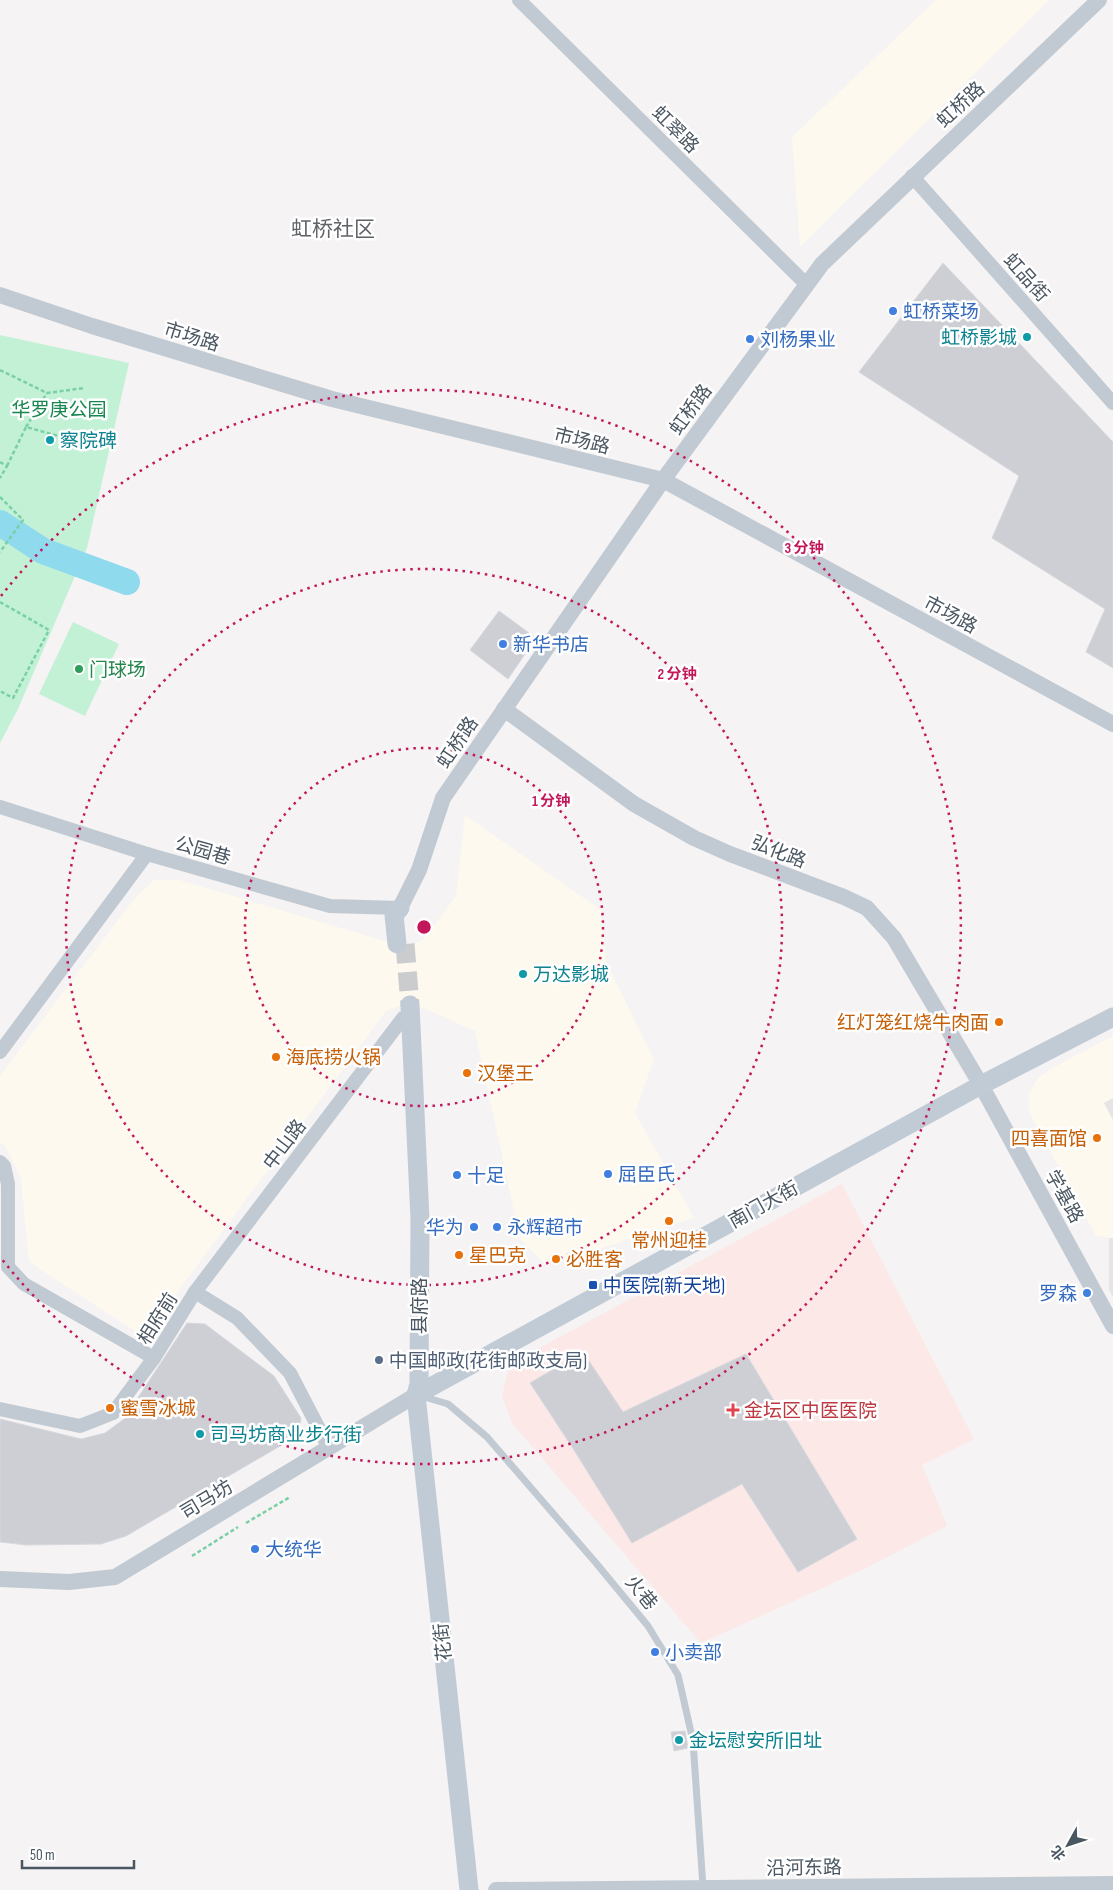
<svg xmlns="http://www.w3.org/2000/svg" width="1113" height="1890" font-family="'Sofia Sans Condensed','Noto Sans SC',sans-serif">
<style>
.commercial{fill:#fdf9ef}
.education{fill:#e6e4e5}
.medical{fill:#fce8e6}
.green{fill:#c3f1d5}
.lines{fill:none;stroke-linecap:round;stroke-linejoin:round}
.river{stroke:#90daee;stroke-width:26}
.building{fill:#cdcfd5;stroke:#d7d9de}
.secondary-tunnel{stroke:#caccce;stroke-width:19;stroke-dasharray:19 9;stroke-linecap:butt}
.path{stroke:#7ad0a6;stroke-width:2.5;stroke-dasharray:4 2.5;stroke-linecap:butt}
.service{stroke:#c1cad2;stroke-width:7}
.minor{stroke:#c1cad2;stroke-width:14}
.tertiary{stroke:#c1cad2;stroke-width:16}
.secondary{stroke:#c1cbd6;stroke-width:19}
.ring{fill:none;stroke:#c2185b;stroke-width:2.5;stroke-dasharray:2.5 5}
.shop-dot{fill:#3f7fe0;stroke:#fff;stroke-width:2}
.culture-dot{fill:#0f9aa8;stroke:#fff;stroke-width:2}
.leisure-dot{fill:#2e9e5b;stroke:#fff;stroke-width:2}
.food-dot{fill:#e8710a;stroke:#fff;stroke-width:2}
.transit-dot{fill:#1a4fb4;stroke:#fff;stroke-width:2}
.service-dot{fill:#5c6f8a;stroke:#fff;stroke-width:2}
.health-dot{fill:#e0444e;stroke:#fff;stroke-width:2}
.labels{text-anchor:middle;stroke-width:5;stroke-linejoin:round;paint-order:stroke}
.street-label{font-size:19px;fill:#4a5661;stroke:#fff}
.shop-label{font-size:19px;fill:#366cbe;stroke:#fff;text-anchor:start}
.culture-label{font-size:19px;fill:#0d838f;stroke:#fff;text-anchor:start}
.park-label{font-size:19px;fill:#17864f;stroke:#fff}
.leisure-label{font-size:19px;fill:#27864d;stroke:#fff;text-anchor:start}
.food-label{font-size:19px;fill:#c56008;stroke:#fff;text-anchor:start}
.transit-label{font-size:19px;fill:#164399;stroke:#fff;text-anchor:start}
.service-label{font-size:19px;fill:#4e5e75;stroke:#fff;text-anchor:start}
.health-label{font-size:19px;fill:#be3a42;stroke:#fff;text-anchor:start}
.quarter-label{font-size:21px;fill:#5f6368;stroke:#fff}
.centre{fill:#c2185b;stroke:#fff;stroke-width:2.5}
.ring-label{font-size:15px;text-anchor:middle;font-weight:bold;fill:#c2185b;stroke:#fff;stroke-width:5;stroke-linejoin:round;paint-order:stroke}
</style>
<rect width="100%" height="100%" fill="#f5f3f3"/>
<g class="commercial">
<polygon points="936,0 1049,0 800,247 792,137"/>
<polygon points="465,815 601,910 606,962 654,1059 635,1113 694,1218 547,1266 520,1239 475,1031 428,1010 402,1005 386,1011 144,1337 29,1262 21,1179 6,1147 0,1142 0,1076 134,899 154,880 179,880 395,944 414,944 424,939 456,896"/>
<polygon points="1113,1036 1113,1098 1104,1103 1113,1120 1113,1238 1096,1236 1030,1114 1028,1104 1030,1091 1038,1078 1054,1067"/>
</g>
<g class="education">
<polygon points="1113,1098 1113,1120 1104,1103"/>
<polygon points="1109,1238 1113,1238 1113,1297 1109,1290"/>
</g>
<polygon class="medical" points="842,1184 974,1439 922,1465 947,1526 864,1569 701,1643 512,1423 502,1396 508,1372 527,1355"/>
<g class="green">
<polygon points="0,335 129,363 87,548 18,709 0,743"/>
<polygon points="73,622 119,644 85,716 39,694"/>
</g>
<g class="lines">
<polyline class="river" points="0,523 43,551 127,582"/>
</g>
<g class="building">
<polygon points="943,263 1113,442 1113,668 1086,652 1105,609 992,538 1019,476 859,372"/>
<polygon points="499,611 536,638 508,679 470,650"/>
<polygon points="187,1323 205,1324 274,1376 301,1418 299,1435 126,1536 101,1544 26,1545 0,1542 0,1419 81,1439 105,1433 124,1419"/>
<polygon points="583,1352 623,1412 746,1354 857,1539 798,1572 742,1484 632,1543 572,1447 530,1383"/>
<polygon points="685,1731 688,1748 674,1751 671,1732"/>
</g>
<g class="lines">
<polyline class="secondary-tunnel" points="405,944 410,1005"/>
<g class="path">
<polyline points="0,370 47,393 84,388"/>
<polyline points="26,427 47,393"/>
<polyline points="0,462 7,466 0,478"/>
<polyline points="7,466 26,427 87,444"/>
<polyline points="0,497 23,520 0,552"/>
<polyline points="0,602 49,630 13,698 0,691"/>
<polyline points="246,1523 290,1497"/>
<polyline points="192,1556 238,1527"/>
</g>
<polyline class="service" points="421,1396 448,1404 487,1437 596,1563 648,1626 678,1675 693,1741 703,1887"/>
<g class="minor">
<polyline points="519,0 806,284"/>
<polyline points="912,176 1113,403"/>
<polyline points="0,807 147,854 330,906 400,908"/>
<polyline points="0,1052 147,854"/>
<polyline points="0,1162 4,1166 8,1184 8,1267 24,1284 154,1358"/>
<polyline points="195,1292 403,1018"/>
<polyline points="0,1409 80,1426 113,1413 154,1358 195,1292 237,1318 290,1373 329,1448"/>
</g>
<g class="tertiary">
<polyline points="0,295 92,326 332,399 663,480 1113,724"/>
<polyline points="504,709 634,804 694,838 730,854 844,897 867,908 894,938 981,1085 1113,1326"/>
<polyline points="400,908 419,870 443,798 663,480 822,264 1099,0"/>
<polyline points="0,1579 69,1582 115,1577 416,1395"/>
<polyline points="496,1890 1113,1884"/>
</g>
<g class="secondary">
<polyline points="397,944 394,915 400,908"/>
<polyline points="410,1005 420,1219 419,1384 416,1395 469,1890"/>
<polyline points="416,1395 981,1085 1113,1017"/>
</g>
</g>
<g class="ring">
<circle cx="424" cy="927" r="179"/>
<circle cx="424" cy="927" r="358"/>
<path d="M1 596A537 537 0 1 1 1 1258"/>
</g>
<g class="shop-dot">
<circle cx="893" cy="311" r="5"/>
<circle cx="750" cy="339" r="5"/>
<circle cx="503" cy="644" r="5"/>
<circle cx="608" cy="1174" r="5"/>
<circle cx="457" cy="1175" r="5"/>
<circle cx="474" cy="1227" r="5"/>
<circle cx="497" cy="1227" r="5"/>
<circle cx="1087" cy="1293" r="5"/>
<circle cx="255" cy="1549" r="5"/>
<circle cx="655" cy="1652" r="5"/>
</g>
<g class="culture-dot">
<circle cx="1027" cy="337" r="5"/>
<circle cx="50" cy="440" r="5"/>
<circle cx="523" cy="974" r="5"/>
<circle cx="200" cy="1434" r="5"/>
<circle cx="679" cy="1740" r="5"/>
</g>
<circle class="leisure-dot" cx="79" cy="669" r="5"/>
<g class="food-dot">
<circle cx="999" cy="1022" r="5"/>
<circle cx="276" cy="1057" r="5"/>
<circle cx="467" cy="1073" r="5"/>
<circle cx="1097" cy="1138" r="5"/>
<circle cx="669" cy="1221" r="5"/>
<circle cx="459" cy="1255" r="5"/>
<circle cx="556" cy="1259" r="5"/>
<circle cx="110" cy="1408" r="5"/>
</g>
<rect class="transit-dot" x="588" y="1280" width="10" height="10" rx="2.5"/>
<circle class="service-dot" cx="379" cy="1360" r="5"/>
<path class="health-dot" d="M730.5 1402.5h5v5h5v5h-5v5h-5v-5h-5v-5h5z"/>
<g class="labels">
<g class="street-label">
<text transform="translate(960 104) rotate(-43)" y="7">虹桥路</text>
<text transform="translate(676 129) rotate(45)" y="7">虹翠路</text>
<text transform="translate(1027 277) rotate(48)" y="7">虹品街</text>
<text transform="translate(192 336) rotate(17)" y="7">市场路</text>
<text transform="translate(690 409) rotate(-54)" y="7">虹桥路</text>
<text transform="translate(582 440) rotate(14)" y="7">市场路</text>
<text transform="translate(951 614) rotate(28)" y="7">市场路</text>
<text transform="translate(457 742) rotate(-56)" y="7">虹桥路</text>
<text transform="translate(203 850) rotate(16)" y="7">公园巷</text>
<text transform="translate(779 851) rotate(21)" y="7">弘化路</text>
<text transform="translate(284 1144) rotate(-53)" y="7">中山路</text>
<text transform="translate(1065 1196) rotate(61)" y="7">学基路</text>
<text transform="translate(763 1204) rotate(-29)" y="7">南门大街</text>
<text transform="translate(419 1306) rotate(-90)" y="7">县府路</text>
<text transform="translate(157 1318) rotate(-58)" y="7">相府前</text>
<text transform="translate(206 1499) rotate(-31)" y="7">司马坊</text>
<text transform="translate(642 1592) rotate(51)" y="7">火巷</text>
<text transform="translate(442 1642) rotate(-96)" y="7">花街</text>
<text transform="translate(804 1867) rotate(-1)" y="7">沿河东路</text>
</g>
<g class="shop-label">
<text x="903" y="318">虹桥菜场</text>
<text x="760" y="346">刘杨果业</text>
<text x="513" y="651">新华书店</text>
<text x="618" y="1181">屈臣氏</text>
<text x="467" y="1182">十足</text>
<text x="464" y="1234" text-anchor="end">华为</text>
<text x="507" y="1234">永辉超市</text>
<text x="1077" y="1300" text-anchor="end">罗森</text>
<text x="265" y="1556">大统华</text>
<text x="665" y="1659">小卖部</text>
</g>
<g class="culture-label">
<text x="1017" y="344" text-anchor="end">虹桥影城</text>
<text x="60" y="447">察院碑</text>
<text x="533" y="981">万达影城</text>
<text x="210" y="1441">司马坊商业步行街</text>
<text x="689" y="1747">金坛慰安所旧址</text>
</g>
<g class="park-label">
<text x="59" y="416">华罗庚公园</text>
</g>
<g class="leisure-label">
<text x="89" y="676">门球场</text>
</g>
<g class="food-label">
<text x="989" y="1029" text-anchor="end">红灯笼红烧牛肉面</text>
<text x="286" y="1064">海底捞火锅</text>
<text x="477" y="1080">汉堡王</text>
<text x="1087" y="1145" text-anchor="end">四喜面馆</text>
<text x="669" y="1247" text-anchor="middle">常州迎桂</text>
<text x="469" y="1262">星巴克</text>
<text x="566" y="1266">必胜客</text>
<text x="120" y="1415">蜜雪冰城</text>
</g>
<g class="transit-label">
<text x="603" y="1292">中医院(新天地)</text>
</g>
<g class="service-label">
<text x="389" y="1367">中国邮政(花街邮政支局)</text>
</g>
<g class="health-label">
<text x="744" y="1417">金坛区中医医院</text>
</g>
<g class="quarter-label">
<text x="333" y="236">虹桥社区</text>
</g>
</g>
<circle cx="424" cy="927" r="8" class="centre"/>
<g class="ring-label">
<text x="804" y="553">3 分钟</text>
<text x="677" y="679">2 分钟</text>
<text x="551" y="806">1 分钟</text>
</g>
<g transform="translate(1068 1845) rotate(230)" stroke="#ffffff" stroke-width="4" paint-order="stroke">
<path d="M0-4L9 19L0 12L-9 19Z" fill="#4a5661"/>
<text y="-8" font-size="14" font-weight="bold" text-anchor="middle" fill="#4a5661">北</text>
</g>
<path d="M22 1860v8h112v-8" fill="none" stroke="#4a5661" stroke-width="2.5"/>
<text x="30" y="1860" font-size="15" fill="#4a5661" stroke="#ffffff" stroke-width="4" paint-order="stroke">50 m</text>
</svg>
